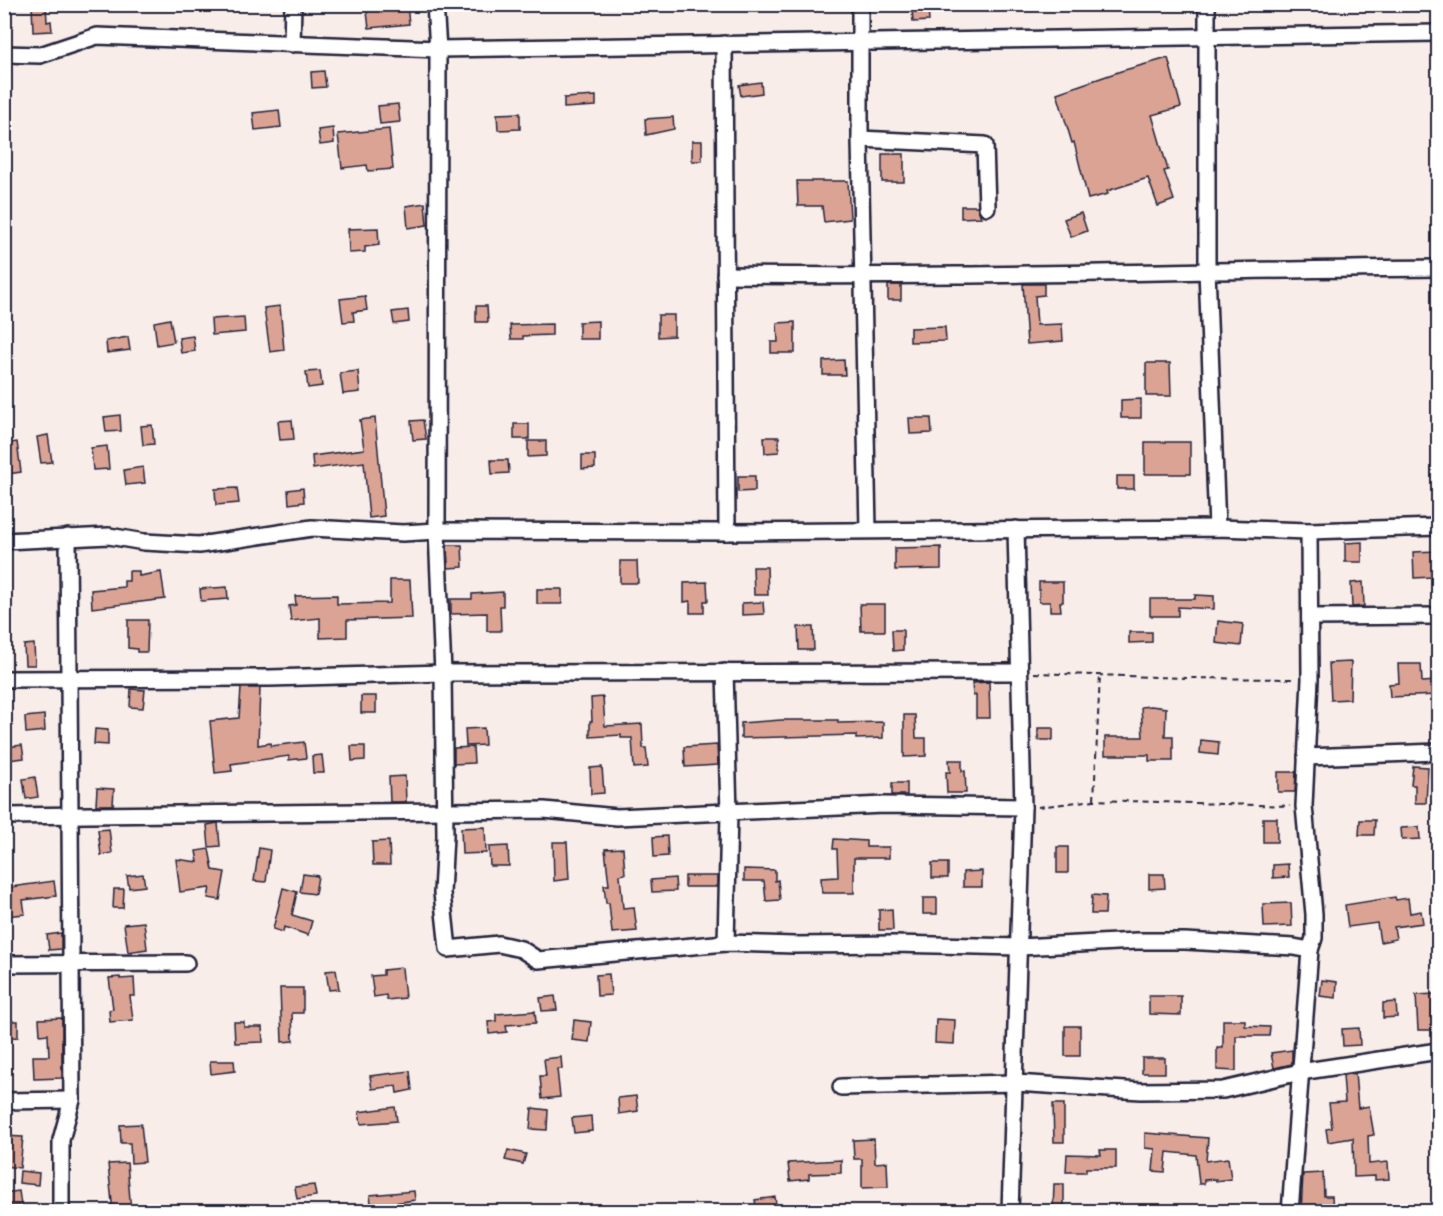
<svg xmlns="http://www.w3.org/2000/svg" width="1443" height="1216" font-family="Mynerve,sans-serif">
<style>
.building{fill:#dba393;stroke:#22223b;stroke-width:1.5}
.lines{fill:none;stroke-linecap:round;stroke-linejoin:round}
.minor-casing{stroke:#22223b;stroke-width:20}
.path{stroke:#22223b;stroke-width:2;stroke-dasharray:6 4.5;stroke-linecap:butt}
.minor{stroke:#fff;stroke-width:15}
</style>
<rect width="100%" height="100%" fill="#f8ede9"/>
<filter id="ink" filterUnits="userSpaceOnUse"><feTurbulence type="fractalNoise" baseFrequency=".0167" numOctaves="2"/><feDisplacementMap in="SourceGraphic" scale="12" xChannelSelector="R" yChannelSelector="G"/><feConvolveMatrix kernelMatrix="1 2 1 2 8 2 1 2 1" color-interpolation-filters="sRGB"/></filter>
<g filter="url(#ink)">
<g class="building">
<polygon points="32,4 46,4 47,22 51,21 52,31 33,32"/>
<polygon points="366,4 407,4 409,24 369,28"/>
<polygon points="928,8 929,21 913,22 912,9"/>
<polygon points="1168,58 1181,107 1152,115 1168,170 1164,171 1174,200 1158,206 1148,178 1107,191 1108,194 1088,199 1074,142 1072,143 1057,93 1121,71"/>
<polygon points="324,71 326,87 312,88 311,72"/>
<polygon points="761,82 762,93 741,96 739,85"/>
<polygon points="596,96 596,106 564,108 564,98"/>
<polygon points="398,104 400,122 380,124 378,106"/>
<polygon points="279,110 281,127 255,130 253,113"/>
<polygon points="520,113 520,129 498,130 497,114"/>
<polygon points="673,117 674,129 646,135 645,119"/>
<polygon points="333,128 334,143 320,145 318,130"/>
<polygon points="389,129 393,169 368,171 367,165 342,168 338,134"/>
<rect x="692" y="141" width="10" height="20"/>
<rect x="882" y="154" width="22" height="28"/>
<polygon points="797,181 848,181 850,219 824,222 822,206 798,206"/>
<polygon points="425,203 427,225 408,228 406,206"/>
<polygon points="961,206 977,206 981,217 961,218"/>
<polygon points="1081,213 1087,231 1071,237 1064,219"/>
<polygon points="378,228 379,245 365,247 365,252 349,253 348,229"/>
<polygon points="1023,284 1044,284 1044,295 1035,296 1037,325 1062,324 1063,341 1027,344"/>
<rect x="888" y="285" width="13" height="15"/>
<polygon points="365,296 367,310 353,312 354,321 343,322 340,299"/>
<polygon points="280,306 284,350 270,352 264,308"/>
<polygon points="476,306 487,306 488,322 476,322"/>
<polygon points="408,310 409,322 394,324 392,312"/>
<polygon points="658,315 674,315 674,336 658,337"/>
<polygon points="244,317 245,332 212,335 211,319"/>
<polygon points="170,319 174,342 157,345 154,322"/>
<polygon points="598,321 598,339 579,339 579,322"/>
<polygon points="795,322 795,353 771,353 771,342 778,342 777,323"/>
<polygon points="552,324 552,335 523,336 523,339 511,339 510,325"/>
<polygon points="945,327 946,341 910,342 910,328"/>
<polygon points="193,336 195,351 181,353 179,338"/>
<polygon points="128,337 130,350 107,353 106,341"/>
<polygon points="844,360 845,375 823,375 823,361"/>
<polygon points="1146,363 1170,363 1171,396 1146,396"/>
<polygon points="320,371 322,386 308,388 306,372"/>
<polygon points="358,371 360,392 343,394 340,373"/>
<polygon points="1141,399 1141,418 1121,418 1121,400"/>
<polygon points="120,415 121,431 106,432 104,417"/>
<polygon points="375,418 384,516 369,518 364,462 313,469 312,456 364,449 360,420"/>
<polygon points="909,418 931,418 932,433 910,434"/>
<polygon points="292,420 294,439 280,440 278,421"/>
<polygon points="423,420 426,439 413,440 411,421"/>
<rect x="514" y="424" width="15" height="15"/>
<polygon points="152,425 154,444 143,445 141,426"/>
<polygon points="48,435 52,462 41,463 37,437"/>
<polygon points="764,437 779,437 779,452 765,453"/>
<polygon points="528,441 546,441 546,456 528,457"/>
<polygon points="17,442 21,472 8,474 4,444"/>
<rect x="1145" y="442" width="45" height="32"/>
<polygon points="107,446 109,469 93,470 91,448"/>
<polygon points="582,455 595,455 595,468 582,469"/>
<polygon points="491,460 508,460 509,473 492,474"/>
<polygon points="143,467 145,483 126,485 124,470"/>
<polygon points="738,476 755,476 755,491 738,492"/>
<rect x="1117" y="476" width="17" height="13"/>
<polygon points="237,488 239,503 216,505 215,489"/>
<polygon points="303,488 304,502 289,504 288,490"/>
<polygon points="1362,542 1362,562 1345,562 1345,543"/>
<polygon points="447,545 462,545 463,567 448,568"/>
<polygon points="941,547 941,569 895,570 895,548"/>
<polygon points="1438,551 1438,571 1431,572 1432,577 1414,578 1413,552"/>
<polygon points="620,561 637,561 638,583 620,583"/>
<polygon points="753,567 767,567 768,595 754,595"/>
<polygon points="129,571 139,571 139,576 161,572 165,599 92,608 91,590 124,587 124,581 129,581"/>
<polygon points="390,580 410,580 412,618 347,620 347,637 320,638 320,618 291,621 289,606 296,605 295,596 337,595 337,604 390,603"/>
<polygon points="707,582 708,601 704,601 704,613 690,613 690,601 684,602 684,583"/>
<polygon points="1039,582 1063,582 1063,602 1060,602 1061,611 1050,611 1050,602 1039,602"/>
<polygon points="1363,582 1364,606 1352,607 1351,583"/>
<polygon points="227,587 228,599 201,601 200,589"/>
<rect x="537" y="589" width="25" height="15"/>
<polygon points="503,592 503,606 500,606 501,631 487,631 487,613 451,614 451,599 472,599 472,594"/>
<polygon points="1195,595 1214,596 1214,609 1178,607 1178,616 1150,616 1150,599 1195,599"/>
<polygon points="763,602 764,614 742,615 742,603"/>
<polygon points="860,604 885,604 885,631 861,631"/>
<polygon points="128,620 148,620 147,652 137,652 137,649 128,648"/>
<polygon points="1218,621 1243,624 1241,646 1216,643"/>
<polygon points="798,627 813,627 814,650 799,650"/>
<polygon points="892,630 903,630 903,650 893,651"/>
<polygon points="1129,632 1152,632 1152,642 1129,643"/>
<polygon points="34,644 35,665 25,665 24,645"/>
<polygon points="1351,662 1350,699 1331,700 1329,663"/>
<polygon points="1398,664 1421,664 1422,682 1438,681 1438,695 1390,697 1389,684 1399,683"/>
<polygon points="989,682 990,718 976,718 976,695 973,696 972,683"/>
<polygon points="241,688 260,688 258,745 270,743 271,746 304,742 306,758 289,760 289,756 231,764 232,771 215,773 210,721 239,718"/>
<polygon points="131,689 145,690 143,708 130,707"/>
<rect x="361" y="696" width="15" height="17"/>
<polygon points="603,697 605,726 642,724 643,748 646,748 648,767 634,768 632,738 621,738 621,735 590,737 590,721 592,721 591,698"/>
<polygon points="1151,706 1166,708 1165,736 1173,736 1173,761 1149,761 1149,755 1105,755 1105,737 1143,737 1141,707"/>
<polygon points="44,715 45,731 26,733 25,717"/>
<polygon points="904,715 915,715 916,738 926,738 926,756 904,757"/>
<polygon points="781,720 838,720 838,723 883,722 883,738 856,739 856,735 741,738 741,723"/>
<polygon points="484,728 485,745 466,746 465,729"/>
<rect x="1038" y="728" width="15" height="12"/>
<polygon points="95,729 108,730 108,745 94,744"/>
<polygon points="1201,740 1219,742 1218,755 1200,753"/>
<polygon points="22,745 24,758 8,760 7,747"/>
<polygon points="717,745 718,765 685,767 684,747"/>
<polygon points="351,746 365,746 365,760 352,761"/>
<polygon points="473,747 474,763 454,764 454,748"/>
<polygon points="322,755 324,773 313,773 312,756"/>
<polygon points="949,760 962,760 962,771 965,771 966,793 947,793 946,772 950,772"/>
<polygon points="1413,766 1428,767 1426,803 1415,803 1415,785 1411,785"/>
<polygon points="602,767 604,793 591,794 590,768"/>
<polygon points="1278,772 1296,772 1295,792 1278,792"/>
<polygon points="405,776 406,802 390,802 389,777"/>
<polygon points="35,777 38,797 26,799 23,779"/>
<rect x="892" y="783" width="15" height="12"/>
<polygon points="97,788 114,789 113,805 96,805"/>
<rect x="1263" y="818" width="14" height="24"/>
<polygon points="1360,820 1375,820 1374,835 1359,835"/>
<polygon points="218,823 220,846 209,847 207,825"/>
<polygon points="485,827 486,853 462,854 461,828"/>
<polygon points="1419,827 1420,839 1402,840 1401,828"/>
<polygon points="109,829 112,853 101,855 98,830"/>
<polygon points="667,836 668,856 654,857 653,837"/>
<polygon points="834,839 866,841 866,847 889,847 889,858 854,858 854,893 822,893 821,878 838,877 837,849 833,849"/>
<polygon points="389,841 390,865 373,865 372,842"/>
<polygon points="553,842 567,842 569,879 554,881"/>
<polygon points="508,846 509,866 490,866 489,847"/>
<rect x="1057" y="847" width="11" height="26"/>
<polygon points="259,848 270,850 266,882 254,881"/>
<polygon points="623,848 625,874 620,875 623,908 634,907 637,931 612,933 609,903 606,903 604,885 609,885 605,849"/>
<polygon points="209,849 213,870 225,872 220,900 208,898 210,888 180,892 176,859 198,862 196,851"/>
<rect x="932" y="863" width="16" height="15"/>
<polygon points="1288,864 1289,877 1273,878 1273,865"/>
<polygon points="744,869 775,870 775,881 778,880 780,900 766,901 764,881 744,881"/>
<polygon points="982,871 982,887 963,887 963,872"/>
<polygon points="143,874 145,886 129,888 127,876"/>
<polygon points="303,874 318,876 315,894 300,892"/>
<polygon points="1149,874 1164,874 1165,888 1149,889"/>
<rect x="685" y="876" width="32" height="11"/>
<polygon points="675,878 676,891 652,892 651,880"/>
<polygon points="54,881 56,896 23,900 25,914 4,916 4,888"/>
<polygon points="283,888 297,892 292,915 312,921 308,935 284,927 283,932 273,929"/>
<polygon points="114,889 124,889 123,908 113,908"/>
<polygon points="1092,895 1106,896 1105,914 1091,914"/>
<polygon points="1395,897 1396,900 1408,898 1410,913 1421,911 1423,923 1394,927 1396,939 1380,942 1377,923 1348,927 1345,905"/>
<rect x="923" y="898" width="14" height="16"/>
<polygon points="1291,903 1292,926 1264,927 1263,904"/>
<polygon points="892,909 893,930 879,930 879,910"/>
<polygon points="144,922 147,949 128,952 124,924"/>
<polygon points="61,933 61,949 49,950 47,935"/>
<polygon points="402,968 405,998 387,1000 386,995 374,997 371,976 383,975 383,970"/>
<polygon points="336,970 339,989 329,990 326,971"/>
<polygon points="609,974 611,995 597,996 596,975"/>
<polygon points="120,977 120,979 134,978 135,996 130,996 133,1020 110,1022 109,1010 113,1009 109,978"/>
<polygon points="1322,980 1337,982 1336,998 1320,996"/>
<polygon points="280,988 303,988 303,1013 292,1013 293,1041 282,1042"/>
<polygon points="1437,994 1438,1006 1433,1006 1434,1030 1418,1030 1416,995"/>
<polygon points="555,996 557,1010 542,1011 540,998"/>
<polygon points="1149,996 1181,996 1181,1015 1149,1014"/>
<polygon points="1396,1002 1397,1017 1383,1018 1383,1003"/>
<polygon points="535,1011 536,1023 506,1025 507,1032 489,1034 488,1022 496,1021 496,1014"/>
<polygon points="62,1018 62,1078 34,1079 33,1056 49,1056 48,1034 40,1035 39,1019"/>
<polygon points="936,1019 955,1020 954,1044 935,1043"/>
<polygon points="574,1020 591,1022 589,1042 572,1040"/>
<polygon points="1223,1020 1245,1020 1245,1026 1270,1027 1269,1036 1236,1036 1236,1071 1217,1070 1217,1048 1223,1048"/>
<polygon points="4,1021 18,1021 18,1037 4,1038"/>
<polygon points="234,1022 244,1022 244,1027 262,1027 263,1042 235,1043"/>
<rect x="1065" y="1026" width="15" height="30"/>
<polygon points="1359,1028 1360,1045 1343,1046 1342,1029"/>
<polygon points="1292,1050 1292,1064 1274,1068 1271,1053"/>
<polygon points="561,1057 562,1069 557,1069 560,1097 542,1099 540,1076 546,1076 544,1059"/>
<rect x="1142" y="1058" width="23" height="15"/>
<polygon points="210,1061 234,1061 235,1071 211,1074"/>
<polygon points="410,1071 412,1090 397,1093 396,1086 372,1089 370,1076"/>
<polygon points="1355,1073 1358,1108 1369,1106 1374,1135 1368,1136 1369,1164 1388,1162 1389,1179 1375,1180 1375,1176 1354,1177 1353,1138 1328,1142 1326,1129 1332,1128 1329,1103 1345,1102 1343,1075"/>
<polygon points="636,1096 638,1111 619,1114 618,1098"/>
<polygon points="1053,1104 1064,1104 1064,1142 1054,1142"/>
<polygon points="395,1107 397,1121 361,1124 359,1112"/>
<polygon points="532,1108 548,1110 547,1130 530,1129"/>
<polygon points="591,1116 592,1131 574,1133 572,1118"/>
<polygon points="141,1124 145,1162 131,1163 130,1143 121,1143 120,1125"/>
<polygon points="1145,1133 1208,1138 1206,1161 1228,1158 1231,1179 1216,1181 1216,1179 1204,1180 1204,1184 1199,1184 1196,1155 1167,1152 1165,1172 1153,1171 1155,1149 1145,1148"/>
<polygon points="4,1136 23,1137 20,1168 4,1166"/>
<polygon points="874,1139 875,1163 887,1162 888,1187 862,1188 862,1159 854,1159 853,1140"/>
<polygon points="508,1150 526,1154 523,1164 505,1160"/>
<polygon points="1100,1150 1116,1150 1116,1168 1086,1168 1086,1172 1066,1172 1067,1154 1101,1155"/>
<polygon points="841,1160 841,1173 809,1174 809,1179 790,1181 788,1163"/>
<polygon points="127,1163 131,1212 113,1212 108,1164"/>
<polygon points="20,1171 39,1173 38,1185 19,1183"/>
<polygon points="1323,1173 1324,1196 1332,1196 1333,1212 1301,1212 1303,1174"/>
<polygon points="1054,1184 1064,1184 1064,1212 1053,1212"/>
<polygon points="314,1185 316,1196 297,1199 295,1187"/>
<polygon points="19,1191 21,1205 4,1206 4,1193"/>
<polygon points="414,1191 415,1200 388,1204 388,1209 372,1211 370,1195"/>
<polygon points="775,1197 777,1212 757,1212 755,1200"/>
</g>
<g class="lines">
<defs>
<g id="minor">
<polyline points="435,4 438,49 437,531 443,673 445,836 442,893 448,949 499,944 521,949 538,960 726,943 794,945 894,944 1019,947 1137,941 1185,941 1294,947 1310,950 1314,938 1314,914 1304,806 1310,679 1309,531"/>
<polyline points="860,4 860,139 868,530"/>
<polyline points="1207,4 1207,270 1217,528"/>
<polyline points="292,44 293,4"/>
<polyline points="724,44 727,532"/>
<polyline points="4,54 40,55 97,36 438,49 1438,33"/>
<polyline points="860,139 985,145 987,207"/>
<path d="M725,275C963,278 1201,270 1438,268"/>
<polyline points="4,541 109,536 144,542 199,545 312,528 403,533 437,531 727,532 1217,528 1309,531 1438,527"/>
<polyline points="1310,617 1438,616"/>
<polyline points="725,672 729,813 726,943"/>
<polyline points="4,679 270,678 443,673 1019,672"/>
<polyline points="1306,757 1438,752"/>
<polyline points="4,816 544,810 617,817 884,805 1023,807"/>
<polyline points="4,964 186,963"/>
<polyline points="841,1087 1015,1083 1141,1091 1223,1090 1300,1072 1438,1051"/>
<polyline points="4,1101 72,1100"/>
<polyline points="61,1212 61,1140 72,1100 68,537"/>
<polyline points="1010,1212 1023,807 1016,529"/>
<polyline points="1290,1212 1310,950"/>
</g>
</defs>
<use href="#minor" class="minor-casing"/>
<g class="path">
<polyline points="1034,673 1186,678 1295,679"/>
<polyline points="1094,800 1100,675"/>
<polyline points="1038,807 1094,800 1290,806"/>
</g>
<use href="#minor" class="minor"/>
</g>
</g>
<rect width="1443" height="1216" fill="none" stroke="#fff" stroke-width="24"/>
<rect x="12" y="12" width="1419" height="1192" fill="none" stroke="#22223b" stroke-width="2" filter="url(#ink)"/>
</svg>
